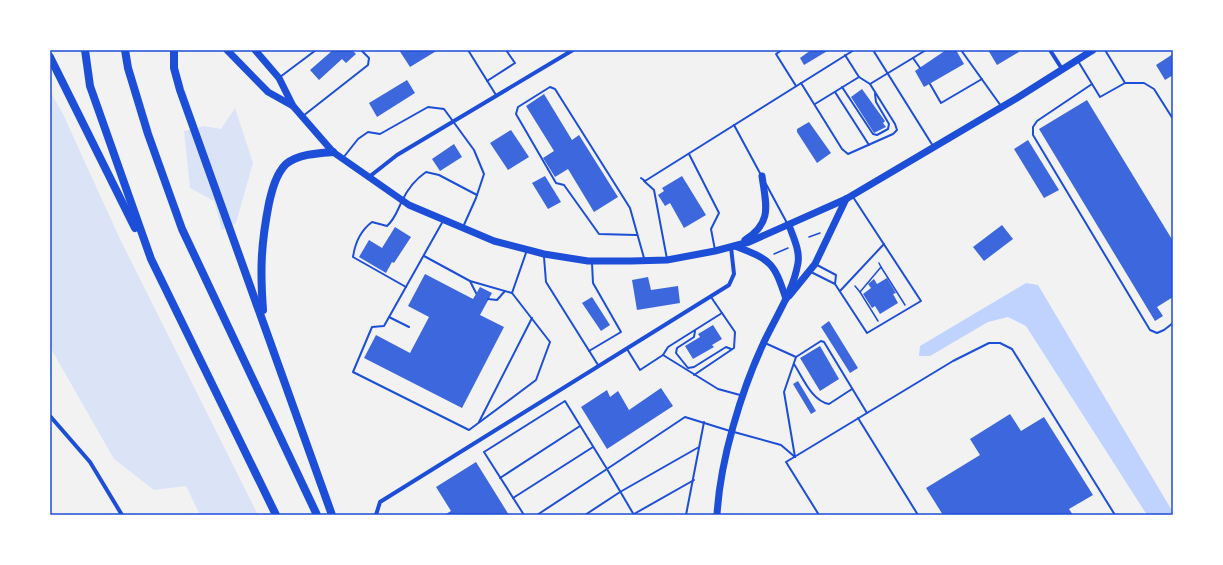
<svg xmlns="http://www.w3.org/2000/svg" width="1223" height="565" font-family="'Roboto Condensed',sans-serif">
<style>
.green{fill:#dbe4f7}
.water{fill:#bfd3fe}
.building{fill:#3d67dc}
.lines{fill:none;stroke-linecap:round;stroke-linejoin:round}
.path{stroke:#1d4ed8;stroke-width:1.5}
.service{stroke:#1d4ed8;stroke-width:2}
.minor{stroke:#1d4ed8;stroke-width:4}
.primary{stroke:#1d4ed8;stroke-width:7}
.motorway{stroke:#1d4ed8;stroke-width:8}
.neatline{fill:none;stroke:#1d4ed8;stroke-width:1.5}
</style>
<rect width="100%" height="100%" fill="#f2f2f2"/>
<g class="green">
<polygon points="50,91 63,114 120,239 258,515 200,515 186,486 154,490 114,459 50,347"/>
<polygon points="235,108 253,163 236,223 222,230 214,201 190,188 184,131 204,126 221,129"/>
</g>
<polygon class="water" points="1026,283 1038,285 1171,509 1173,515 1147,515 1026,326 1008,317 988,322 930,356 919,356 920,346"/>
<g class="building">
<polygon points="333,50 352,50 356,54 346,63 342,59 319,80 310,70"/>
<polygon points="399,50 438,50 410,67"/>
<polygon points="811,50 829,50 804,65 800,58"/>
<polygon points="946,50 956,50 964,64 924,87 915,71"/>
<polygon points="988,50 1018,50 1019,52 997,65"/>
<polygon points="1173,54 1173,75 1165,80 1156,65"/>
<polygon points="407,80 415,93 377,117 369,103"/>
<polygon points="862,89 885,121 883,123 886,127 874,133 851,97"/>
<polygon points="544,94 572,140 579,135 618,197 594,212 568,169 555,177 543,158 554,151 526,106"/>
<polygon points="1087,100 1173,241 1173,297 1157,307 1163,316 1155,321 1039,129"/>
<polygon points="809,122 831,153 817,163 797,132 797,129"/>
<polygon points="511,130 529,157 508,170 490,143"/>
<polygon points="1028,140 1059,190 1044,198 1014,149"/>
<polygon points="454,144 462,157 440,171 432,159"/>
<polygon points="545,176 561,202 548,209 532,183"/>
<polygon points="682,176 706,215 684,228 670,203 665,206 658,195 664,191 662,188"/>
<polygon points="1002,225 1013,239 984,261 973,247"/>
<polygon points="395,227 411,237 394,263 392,262 386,273 359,257 369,240 382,248"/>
<polygon points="425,274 473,299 480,287 492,293 480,315 504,327 462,408 364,358 376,335 410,353 429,317 408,306"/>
<polygon points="648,277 651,290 678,286 680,303 637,310 632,280"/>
<polygon points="887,278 896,293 893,294 898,303 880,314 875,306 872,308 863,294 871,288 868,284 874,279 877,284"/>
<polygon points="592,297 610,325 601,331 582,303"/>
<polygon points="829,321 858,368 850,373 821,327"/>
<polygon points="713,325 722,339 712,345 714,347 693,359 685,346 700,337 698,334"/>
<polygon points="820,346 839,379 820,391 800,358"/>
<polygon points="798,381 816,411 811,414 793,384"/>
<polygon points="661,388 673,406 607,449 581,407 607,390 610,397 618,391 629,410"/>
<polygon points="1010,414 1021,431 1044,417 1093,495 1069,509 1073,515 943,515 926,488 980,455 970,439"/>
<polygon points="476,462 509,515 444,515 451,511 436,487"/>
</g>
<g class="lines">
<g class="path">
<polyline points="809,237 820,233"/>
<polyline points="774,254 788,248"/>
<polyline points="881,267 905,305"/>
<polyline points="855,286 860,292 881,267 879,263"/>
<polyline points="860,292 878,321"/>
</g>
<g class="service">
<polyline points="468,50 496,95"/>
<polyline points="782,50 776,54 796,86"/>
<polyline points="873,50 933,146"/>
<polyline points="961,50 1001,106"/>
<polyline points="1105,50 1125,83"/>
<polyline points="913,58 920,68"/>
<polyline points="1078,61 1100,97 1125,83 1144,83 1154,89 1173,119"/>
<polyline points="280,77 316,50"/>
<polyline points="487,81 515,63 506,50"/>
<polyline points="801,83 842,149 848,154 893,134 897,130 895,124 870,84 859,77 845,55"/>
<polyline points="870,84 926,50"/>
<polyline points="930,84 941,103 982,79"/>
<polyline points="1092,84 1037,121 1033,127 1033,135 1150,330 1157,333 1164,330 1173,323"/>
<polyline points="842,87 873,134 877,135 888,129 889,124 876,102 875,94"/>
<polyline points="835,92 869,145"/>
<polyline points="815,104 859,77"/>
<polyline points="303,116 368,65 369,58 361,50"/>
<polyline points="734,125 761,175"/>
<polyline points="689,154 719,213 711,229 715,250"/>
<polyline points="343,158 358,139 368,132 380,134 428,107 444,109 474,150 484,174 476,198 463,227"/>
<polyline points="641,178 645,181 854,50"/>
<polyline points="644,181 654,190 667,259"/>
<polyline points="766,184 787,223"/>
<polyline points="443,221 384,326 372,327 353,372 469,430 536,380 550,342 512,293 527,250"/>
<polyline points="636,235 599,234 564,185 556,183 516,114 518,107 550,87 555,89 630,208 644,258"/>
<polyline points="424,256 470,281 512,293"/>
<polyline points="544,257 546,282 598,365"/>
<polyline points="817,265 836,275 835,284"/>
<polyline points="811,272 835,284 867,333 921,301 853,197"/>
<polyline points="470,281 476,293"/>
<path d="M406,287L353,257C355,243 360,231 372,222L387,226C395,219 397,211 402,201C407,190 416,179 426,172L439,175L477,195"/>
<polyline points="840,291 884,244"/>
<polyline points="488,299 497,300 505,291"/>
<polyline points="389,317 409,327"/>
<polyline points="695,331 694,337 677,348 676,353 688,368 694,367 726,347 731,349"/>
<polyline points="765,343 796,357 784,392 795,457"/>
<polyline points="627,349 640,370 663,355 668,347 722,313"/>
<polyline points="589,351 621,332 593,283 592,263"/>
<polyline points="663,355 718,389 740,395"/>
<polyline points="796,357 821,341 824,342 867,413"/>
<path d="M794,364C803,378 812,401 829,404L852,389"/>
<polyline points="694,375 734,348 735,332 711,297"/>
<polyline points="858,418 918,515"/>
<polyline points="479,422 532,318"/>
<polyline points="734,432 781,445 795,457"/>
<polyline points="500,478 580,426"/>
<polyline points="513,498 593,447"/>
<polyline points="634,514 694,480"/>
<polyline points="524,515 484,452 565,401 607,469 537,515"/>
<polyline points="585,515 620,492 699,447"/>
<polyline points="634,515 607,469 685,417 730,431"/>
<polyline points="686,515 704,422"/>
<polyline points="819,515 786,462 953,361 989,343 1000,343 1012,349 1115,515"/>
</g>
<g class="minor">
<polyline points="1050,50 1062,69"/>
<polyline points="369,177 397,155 573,50"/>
<polyline points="50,416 90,462 122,515"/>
<polyline points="376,515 380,502 729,285 734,274 731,247"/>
</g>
<g class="primary">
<polyline points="227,50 268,92 293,106"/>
<polyline points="255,50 279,78 293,106 333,152 409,205 494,241 544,254 588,261 631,261 667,260 715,251 749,242 846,199 1017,98 1093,50"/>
<path d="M745,240C773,222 766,205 762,176"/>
<path d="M735,246C771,260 774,262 786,299"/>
<polyline points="789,296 815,264 846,199"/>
<path d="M717,515C720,461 741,391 764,342C776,316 793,292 798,263C800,250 793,237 789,225"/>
</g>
<g class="motorway">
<polyline points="85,50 90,86 151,259 276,515"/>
<polyline points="125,50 128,68 148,134 182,229 317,515"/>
<polyline points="174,50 174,68 180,90 332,515"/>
<polyline points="50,57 135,228"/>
<path d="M263,310C260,269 261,244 269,203C272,190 276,174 286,164C298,154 319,153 333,152"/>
</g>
</g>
<rect width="1223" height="565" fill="none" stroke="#ffffff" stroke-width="102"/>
<rect x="51" y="51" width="1121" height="463" class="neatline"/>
</svg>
